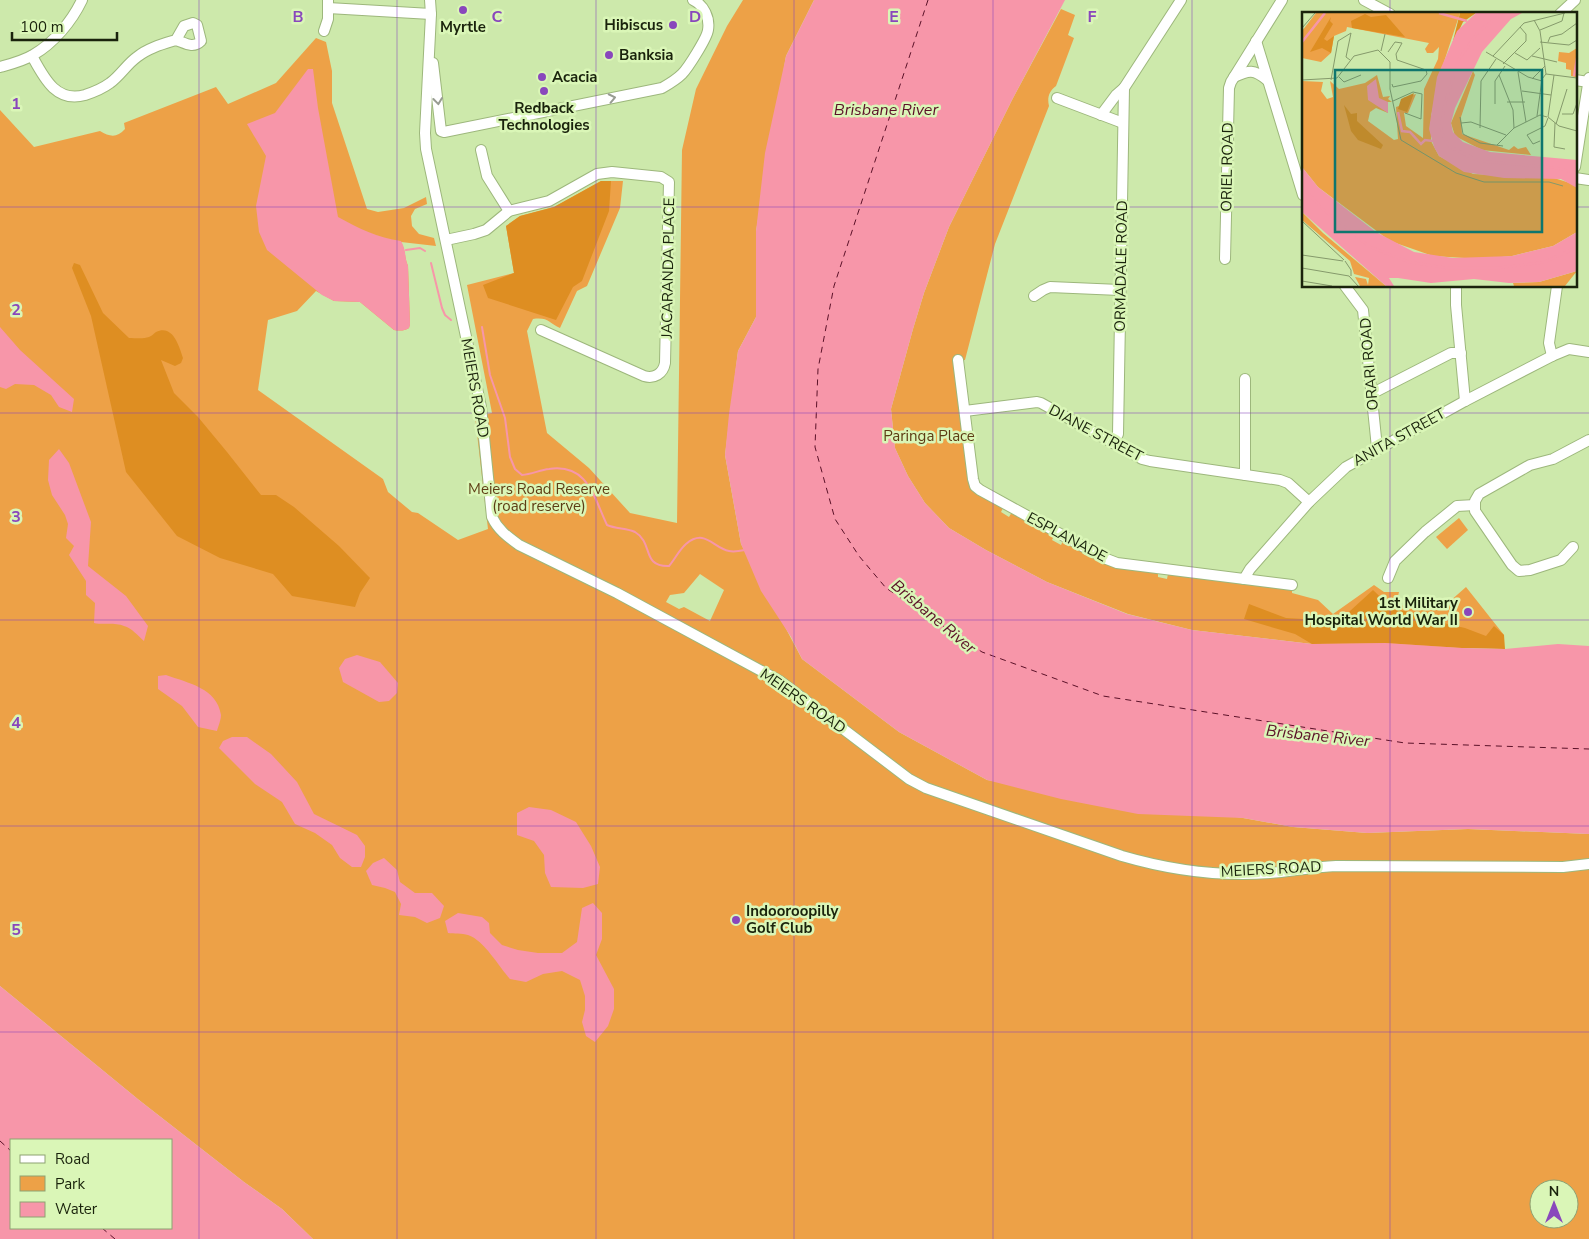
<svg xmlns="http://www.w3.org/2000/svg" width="1589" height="1239" viewBox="0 0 1589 1239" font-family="'Nunito Sans',sans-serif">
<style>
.green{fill:#eda147;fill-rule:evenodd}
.forest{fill:#de8e22}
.water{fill:#f796a9;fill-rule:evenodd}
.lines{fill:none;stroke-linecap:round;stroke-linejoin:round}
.stream{stroke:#f796a9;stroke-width:2}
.ferry{stroke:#5b1128;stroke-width:1;stroke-dasharray:6 5;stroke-linecap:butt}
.minor-casing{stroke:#9db77c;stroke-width:12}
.minor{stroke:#fff;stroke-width:10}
.oneway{stroke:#989c92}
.grid{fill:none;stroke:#8947bc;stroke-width:1;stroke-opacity:0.55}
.poi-dot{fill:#8947bc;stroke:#daf6b7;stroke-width:2}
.labels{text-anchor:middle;stroke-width:5;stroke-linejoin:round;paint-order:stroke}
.poi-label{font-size:15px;font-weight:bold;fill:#1a230c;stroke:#daf6b7;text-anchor:start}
.street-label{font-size:15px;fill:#1a230c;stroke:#daf6b7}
.park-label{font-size:15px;fill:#5d3c14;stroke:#daf6b7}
.water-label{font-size:16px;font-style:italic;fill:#5b1128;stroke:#daf6b7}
.inset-river{fill:none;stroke:#f796a9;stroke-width:2.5}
.inset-road{fill:none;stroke:#859a6b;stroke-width:1}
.view{fill:#0f766e;fill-opacity:0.15;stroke:#0f766e;stroke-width:2.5}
.inset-edge{fill:none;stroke:#1a230c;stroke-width:2.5}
.grid-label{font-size:16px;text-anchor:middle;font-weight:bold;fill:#8947bc;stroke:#daf6b7;stroke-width:5;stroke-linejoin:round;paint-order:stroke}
</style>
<rect width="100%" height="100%" fill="#cde9ab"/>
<g class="green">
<path d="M743,0H814L786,56L756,231V317L738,351L725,455L741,544L802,659L899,732L987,780L1243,818L1293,827L1367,833L1468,829L1589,834V1239H313L282,1209L244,1182L139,1100L0,986V110L34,147L100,131C110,137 117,138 125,129L124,123L216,87L228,104L276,83L316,38L326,42L332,71V103L367,209L378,212L404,208L426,197L427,204L415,209L411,216L412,226L419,234L434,238L436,246L401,242C406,251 404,257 408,266L410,324L409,328C404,331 400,331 394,330L360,302L334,301L316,291L297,311L268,320L258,390L383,479L388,492L412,512L418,513L458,540L488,529L475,416L492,413L467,285L514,273L506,226L520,216L554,207L601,181H623L620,208L587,286L577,291L560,328C548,323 549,317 533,319L527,331L547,433L589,468L630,513L677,523L682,150L696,89L727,26ZM700,574L724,590L710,621L684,607L679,609L666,602L670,595L684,593ZM1539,1189H1569V1219H1539Z"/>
<path d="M1061,9L1075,15L1068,35L1074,38L1056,86C1049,91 1047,98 1049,106L995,244L965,360L954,361L970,484L1003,508L1001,512L1009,517L1012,512L1054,536L1052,540L1061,545L1063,541L1158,573V577L1167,579L1168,574L1285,589L1292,590V593L1318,600L1333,614L1374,585L1384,592H1399L1396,604L1404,606L1449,602L1466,587L1504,635L1462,648L1312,644L1192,630L1128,614L1047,582L986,550L949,528L925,503L908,476L895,448L891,409L913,329L924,293L949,227L1012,100Z"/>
<path d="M1459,518L1468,530L1447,549L1436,537Z"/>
</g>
<g class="forest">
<path d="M601,181H611L609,211L582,281L573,287L556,320L488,298L483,285L514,273L506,226L520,216L554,207Z"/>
<path d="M74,263L80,265L103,313L129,338C135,338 144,339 149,337C152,336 153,334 156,332C173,324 179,346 183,358L181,363L175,366L161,360L174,393L198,417L227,452L261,495H276L294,507L339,546L370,578L360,593L355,607L292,596L273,574L220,558L177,536L126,472L91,316L72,268Z"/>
<path d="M1373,590L1393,609L1427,615L1447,624L1465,628L1486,636L1494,626L1504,635L1505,649L1462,648L1385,643L1312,644L1295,634L1244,619L1249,604L1286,618L1339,621Z"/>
</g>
<g class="water">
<path d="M814,0H1065L1012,100L949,227L924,293L913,329L891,409L895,448L908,476L925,503L949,528L986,550L1047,582L1127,614L1192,630L1312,644L1385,643L1462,648L1505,649L1558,644L1589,646V834L1468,829L1367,833L1293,827L1243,818L1138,814L1061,799L987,780L899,732L802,659L791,637L761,591L741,544L725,455L729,414L738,351L756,317V231L765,153L786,56Z"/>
<path d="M308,69H313L318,108L338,217C358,228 378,238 401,241C407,252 404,256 408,266L410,324L409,328C404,331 400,331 394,330L360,302L334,301L322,295L267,250L259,232L256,206L266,156L247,124L275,113Z"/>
<path d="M0,327L20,350L74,399L72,412L59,407L51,395L34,385L15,384L6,389L0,387Z"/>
<path d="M59,449L69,463L91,522L88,566L126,596L148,626L144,641C138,636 132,628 124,626C115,622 103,625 94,623L95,603L86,595V581L69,555L74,546L66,538L68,524L65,515L52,495L48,480L49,460Z"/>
<path d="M357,655L380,662L398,683L397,693L389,701L379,702L343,682L339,668L345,659Z"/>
<path d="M166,675C188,683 217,688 221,715C221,720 218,727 217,731L198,727L182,706L158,689V676Z"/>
<path d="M232,737H247L271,754L297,782L314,814L357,835L365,846V857L361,867H352L340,858L332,845L315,833L295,824L282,802L255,784L219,748L223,741Z"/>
<path d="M529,807L551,810L576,822L591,846L600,867L598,884L583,888L551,887L545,873L544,855L534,841L517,835V813Z"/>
<path d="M384,858L397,870L400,882L415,893H432L444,906L440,918L427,923L415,917L399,915L401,904L395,892L385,888L372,885L366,871L373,863Z"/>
<path d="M593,903L602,913V939L596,955L614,989V1009L608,1026L595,1042L586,1036L582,1022L585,1010V996L580,980L562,971L543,974L526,982L510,979C499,967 484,940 468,935C462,933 454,934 448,933L445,921L458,913L482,917L489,923L490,933L502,945L518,950L538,953H562L577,942L582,908Z"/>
<path d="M0,986L139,1100L244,1182L282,1209L313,1239H0ZM11,1140H171V1228H11Z"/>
</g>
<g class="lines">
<g class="stream">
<path d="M406,250L420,248L425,251"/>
<path d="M431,263L442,308L445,315L451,320"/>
<path d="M482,327L490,375L505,418L510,457L515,469L522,475C532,474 540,470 549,469C588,463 594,498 607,525C616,529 627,528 635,532C654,543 641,567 669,566C675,559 679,550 686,544C705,528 713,548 729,551C733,552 740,551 745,550"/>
</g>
<g class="ferry">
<path d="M928,0L834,286L818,369L815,447L835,519L859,556L886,588L982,652L1103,696L1405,743L1589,749"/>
<path d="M0,1141L11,1151"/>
<path d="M102,1228L115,1239"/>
</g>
<defs>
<g id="minor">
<path d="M430,0L431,14L425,133L426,149L481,407L492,517C498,530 508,537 519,545L617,593L780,681L909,779L926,788L1122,856C1170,870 1220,877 1270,873C1292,871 1314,867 1336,866L1563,867L1589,864"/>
<path d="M1364,0L1390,14"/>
<path d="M328,8L431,14"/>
<path d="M1560,14L1575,0"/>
<path d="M324,31L328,19V0"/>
<path d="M1256,41L1303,195"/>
<path d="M32,56C44,78 56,103 85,95C94,92 102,89 110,83C120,76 127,64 137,57C148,48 163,44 176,40C185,43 193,49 201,41L197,25L193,23L184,26L176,40"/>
<path d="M433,63L441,131L444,132L662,88C669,84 676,80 682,74C688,68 707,38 708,30C710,18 704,5 693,0"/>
<path d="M0,67C11,64 23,61 33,55C54,43 72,21 82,0"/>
<path d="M1234,77C1249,70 1254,69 1267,80"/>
<path d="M1575,80L1589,82"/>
<path d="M1057,98L1123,123"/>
<path d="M1101,115L1116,95L1124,88"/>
<path d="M481,150L487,176L509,211"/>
<path d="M1575,167L1589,78"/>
<path d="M1575,178L1589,180"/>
<path d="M446,240L474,234L486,230L509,211L549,201L597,174L612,172L661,177L669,182L665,363C663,374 654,379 644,376L541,330"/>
<path d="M1225,259L1229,88L1231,82L1282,0"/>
<path d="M1345,286L1363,310L1377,448"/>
<path d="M1456,286V305L1465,401"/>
<path d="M1034,296L1043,290L1050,287L1120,290"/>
<path d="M1552,356L1549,343L1557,286"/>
<path d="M958,360L973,479L975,486L980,490L1104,558L1117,563L1292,585"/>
<path d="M1371,394L1451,353H1461"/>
<path d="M965,411L1037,402L1041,403L1142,459L1150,461L1280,480L1288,483L1309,502"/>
<path d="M1113,443L1118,434L1124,88L1181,0"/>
<path d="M1245,475V379"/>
<path d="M1573,547L1561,560L1530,570L1519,571L1512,565L1475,511V501L1479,494L1530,465L1553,459L1589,440"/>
<path d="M1388,578L1395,561L1425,532L1457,506L1475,505"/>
<path d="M1244,579L1250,569L1309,502L1346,467L1465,401L1552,356L1569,349L1589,352"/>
</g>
</defs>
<use href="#minor" class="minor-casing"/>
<use href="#minor" class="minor"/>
</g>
<defs><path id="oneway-chevron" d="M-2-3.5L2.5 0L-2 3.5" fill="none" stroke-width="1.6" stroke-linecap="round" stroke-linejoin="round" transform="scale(1.25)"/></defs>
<g class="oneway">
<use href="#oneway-chevron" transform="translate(612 98) rotate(-12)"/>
<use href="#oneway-chevron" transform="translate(438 101) rotate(83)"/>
</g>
<path class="grid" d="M199,0V1239M397,0V1239M596,0V1239M794,0V1239M993,0V1239M1192,0V1239M1390,0V14M0,207H1303M1575,207H1589M1390,286V1239M0,413H1589M0,620H1589M0,826H1589M0,1032H1589"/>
<g class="poi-dot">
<circle cx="463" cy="10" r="5"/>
<circle cx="673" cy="25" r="5"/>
<circle cx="609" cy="55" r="5"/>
<circle cx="542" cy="77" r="5"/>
<circle cx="544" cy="91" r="5"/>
<circle cx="1468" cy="612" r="5"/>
<circle cx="736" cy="920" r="5"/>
</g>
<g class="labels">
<g class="poi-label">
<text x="663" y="30" text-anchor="end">Hibiscus</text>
<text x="463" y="32" text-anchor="middle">Myrtle</text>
<text x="619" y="60">Banksia</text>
<text x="552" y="82">Acacia</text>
<text x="544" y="113" text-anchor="middle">Redback<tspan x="544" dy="17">Technologies</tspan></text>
<text x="1458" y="608" text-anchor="end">1st Military<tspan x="1458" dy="17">Hospital World War II</tspan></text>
<text x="746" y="916">Indooroopilly<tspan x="746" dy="17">Golf Club</tspan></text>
</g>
<g class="street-label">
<text transform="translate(1227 167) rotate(-89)" y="5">ORIEL ROAD</text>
<text transform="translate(1121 266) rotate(-89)" y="5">ORMADALE ROAD</text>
<text transform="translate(668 268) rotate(-89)" y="5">JACARANDA PLACE</text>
<text transform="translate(1369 364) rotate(-95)" y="5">ORARI ROAD</text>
<text transform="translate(475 388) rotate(80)" y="5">MEIERS ROAD</text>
<text transform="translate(1096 433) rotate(28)" y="5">DIANE STREET</text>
<text transform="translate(1399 437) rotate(-29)" y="5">ANITA STREET</text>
<text transform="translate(1067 537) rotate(28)" y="5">ESPLANADE</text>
<text transform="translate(803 701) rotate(35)" y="5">MEIERS ROAD</text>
<text transform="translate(1271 869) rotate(-3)" y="5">MEIERS ROAD</text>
</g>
<g class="park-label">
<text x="929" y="441">Paringa Place</text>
<text x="539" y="494">Meiers Road Reserve<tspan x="539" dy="17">(road reserve)</tspan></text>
</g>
<g class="water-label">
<text x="886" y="115">Brisbane River</text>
<text transform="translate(934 616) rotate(40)" y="6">Brisbane River</text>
<text transform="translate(1318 735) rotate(6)" y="6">Brisbane River</text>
</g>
</g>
<g transform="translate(1302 12)">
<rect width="275" height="275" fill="#cde9ab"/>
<path d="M14,1H158L141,53L129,104V129L137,144L171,162L252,166L271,172L275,176V220L251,234L210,244L179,247L131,244L88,229L16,175L0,155V69L21,70L19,79L25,87L31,85L28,69L37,77L63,71L75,63L81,85L88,84L86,87L90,90H85L86,101L74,96L68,100L66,109L92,128L96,127L94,95L100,93L101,86L114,82L106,101H102L104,114L121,126L122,77L136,47L137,35L131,41H125L123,37L127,31L45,15L44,19L32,24L29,41L19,50L0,46V19ZM275,36V57L274,65L269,64V58L264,57V51L256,49L257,40L267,41ZM171,59L173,63L159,105L160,122L207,138L212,134L216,137L224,135L229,143L180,138L153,124L149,111ZM0,200L21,221L84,274H58L53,265L64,267L66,273L67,266L52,262L48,249L0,208ZM275,259L263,274H212L211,271L237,270Z" fill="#eda147"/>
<path d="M158,1H174L161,10L150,33ZM63,2L69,5L84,3L103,25L50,16L49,9ZM29,5L28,9L31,12L22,27L25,29L32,24L29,41L20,36L8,40ZM112,81L105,100L96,97L99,87ZM42,93L49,102L55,101V109L81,133L79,137L56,128L49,119Z" fill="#de8e22"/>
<path d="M174,1H220L209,7L180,40L153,96L149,111L151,120L161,130L188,140L275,148V176L259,167L202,166L162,160L137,144L132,135L127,117L135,65L155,19ZM74,67L77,86L86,90V101L66,88L65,74ZM0,155L16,175L74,220L112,240L151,246L210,244L251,234L275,220V259L237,270L207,271L172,267L129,271L96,266H87L92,274H84L0,200Z" fill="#f796a9"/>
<path class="inset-river" d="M137,1L165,9M201,1L176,20L157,47L142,95L139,116L142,126L148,135L177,149L255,156L275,161M0,30L23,1M272,64L275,46M96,100L100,119L108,120L119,132L123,128L131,129M0,175L23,199L68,235L107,250L145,256H196L243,250L275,235"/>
<path class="inset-road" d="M232,8L238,19L244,62M0,16L13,1M238,18L260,9L262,1M238,30L267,33L275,28M246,30L248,25L260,22L275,11M79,39L83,22M86,40L93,30L100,31L94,42M184,40L226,65L240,69M213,41L225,48L238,36M191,44L222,11L263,1M230,44L255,50M201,52L224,29V22L218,15M216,60L224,110M244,62L275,66M197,63L211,98L212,116M252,63L246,105L257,114L275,119M37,65L42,70L59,63M230,67L243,54M0,68L35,66L52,44L76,38L88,50V77L99,128L154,161L182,170H247L261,174M29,68L36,29L49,21L44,45L48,48M90,72L91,75L119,69L125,62L124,58L95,48L94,42M220,79L249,83M91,89L111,80L120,82L119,107L103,101M205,90H223M193,92V69L203,54M260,102H271L275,91M235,104L240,67L244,62M158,105L161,122L178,131L201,134M159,111L169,110L204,123M253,111L252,135L263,137M254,112L265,77M178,116L179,69L194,47M238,129L231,132L225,123L243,114L246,106M195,133L212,116L238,103L245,105M0,209L42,248M0,243L41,249M43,249L49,258V264M0,256L47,264L56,274M0,269L30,274"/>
<path class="view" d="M33,58H240V220H33Z"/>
<rect width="275" height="275" class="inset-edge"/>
</g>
<g class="grid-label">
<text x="298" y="22">B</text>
<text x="497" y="22">C</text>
<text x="695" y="22">D</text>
<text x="894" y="22">E</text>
<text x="1092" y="22">F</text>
<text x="16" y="109">1</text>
<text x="16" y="315">2</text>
<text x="16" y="522">3</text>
<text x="16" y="728">4</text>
<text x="16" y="935">5</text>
</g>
<rect x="10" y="1139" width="162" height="90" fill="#daf6b7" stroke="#8da273"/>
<rect x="20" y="1155" width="25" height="8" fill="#ffffff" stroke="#8da273"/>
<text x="55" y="1164" font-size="15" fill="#1a230c">Road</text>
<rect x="20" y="1176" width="25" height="15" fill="#eda147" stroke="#8da273"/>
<text x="55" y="1189" font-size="15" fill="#1a230c">Park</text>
<rect x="20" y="1202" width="25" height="15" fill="#f796a9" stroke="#8da273"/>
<text x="55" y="1214" font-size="15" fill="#1a230c">Water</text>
<g transform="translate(1554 1204)"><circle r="24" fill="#daf6b7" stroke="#8da273"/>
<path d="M0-4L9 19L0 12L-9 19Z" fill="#8947bc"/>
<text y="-8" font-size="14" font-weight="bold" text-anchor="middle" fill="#1a230c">N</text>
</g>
<path d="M12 32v8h105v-8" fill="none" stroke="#1a230c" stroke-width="2.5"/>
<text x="20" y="32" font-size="15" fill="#1a230c" stroke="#daf6b7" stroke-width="4" paint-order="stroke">100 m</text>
</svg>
